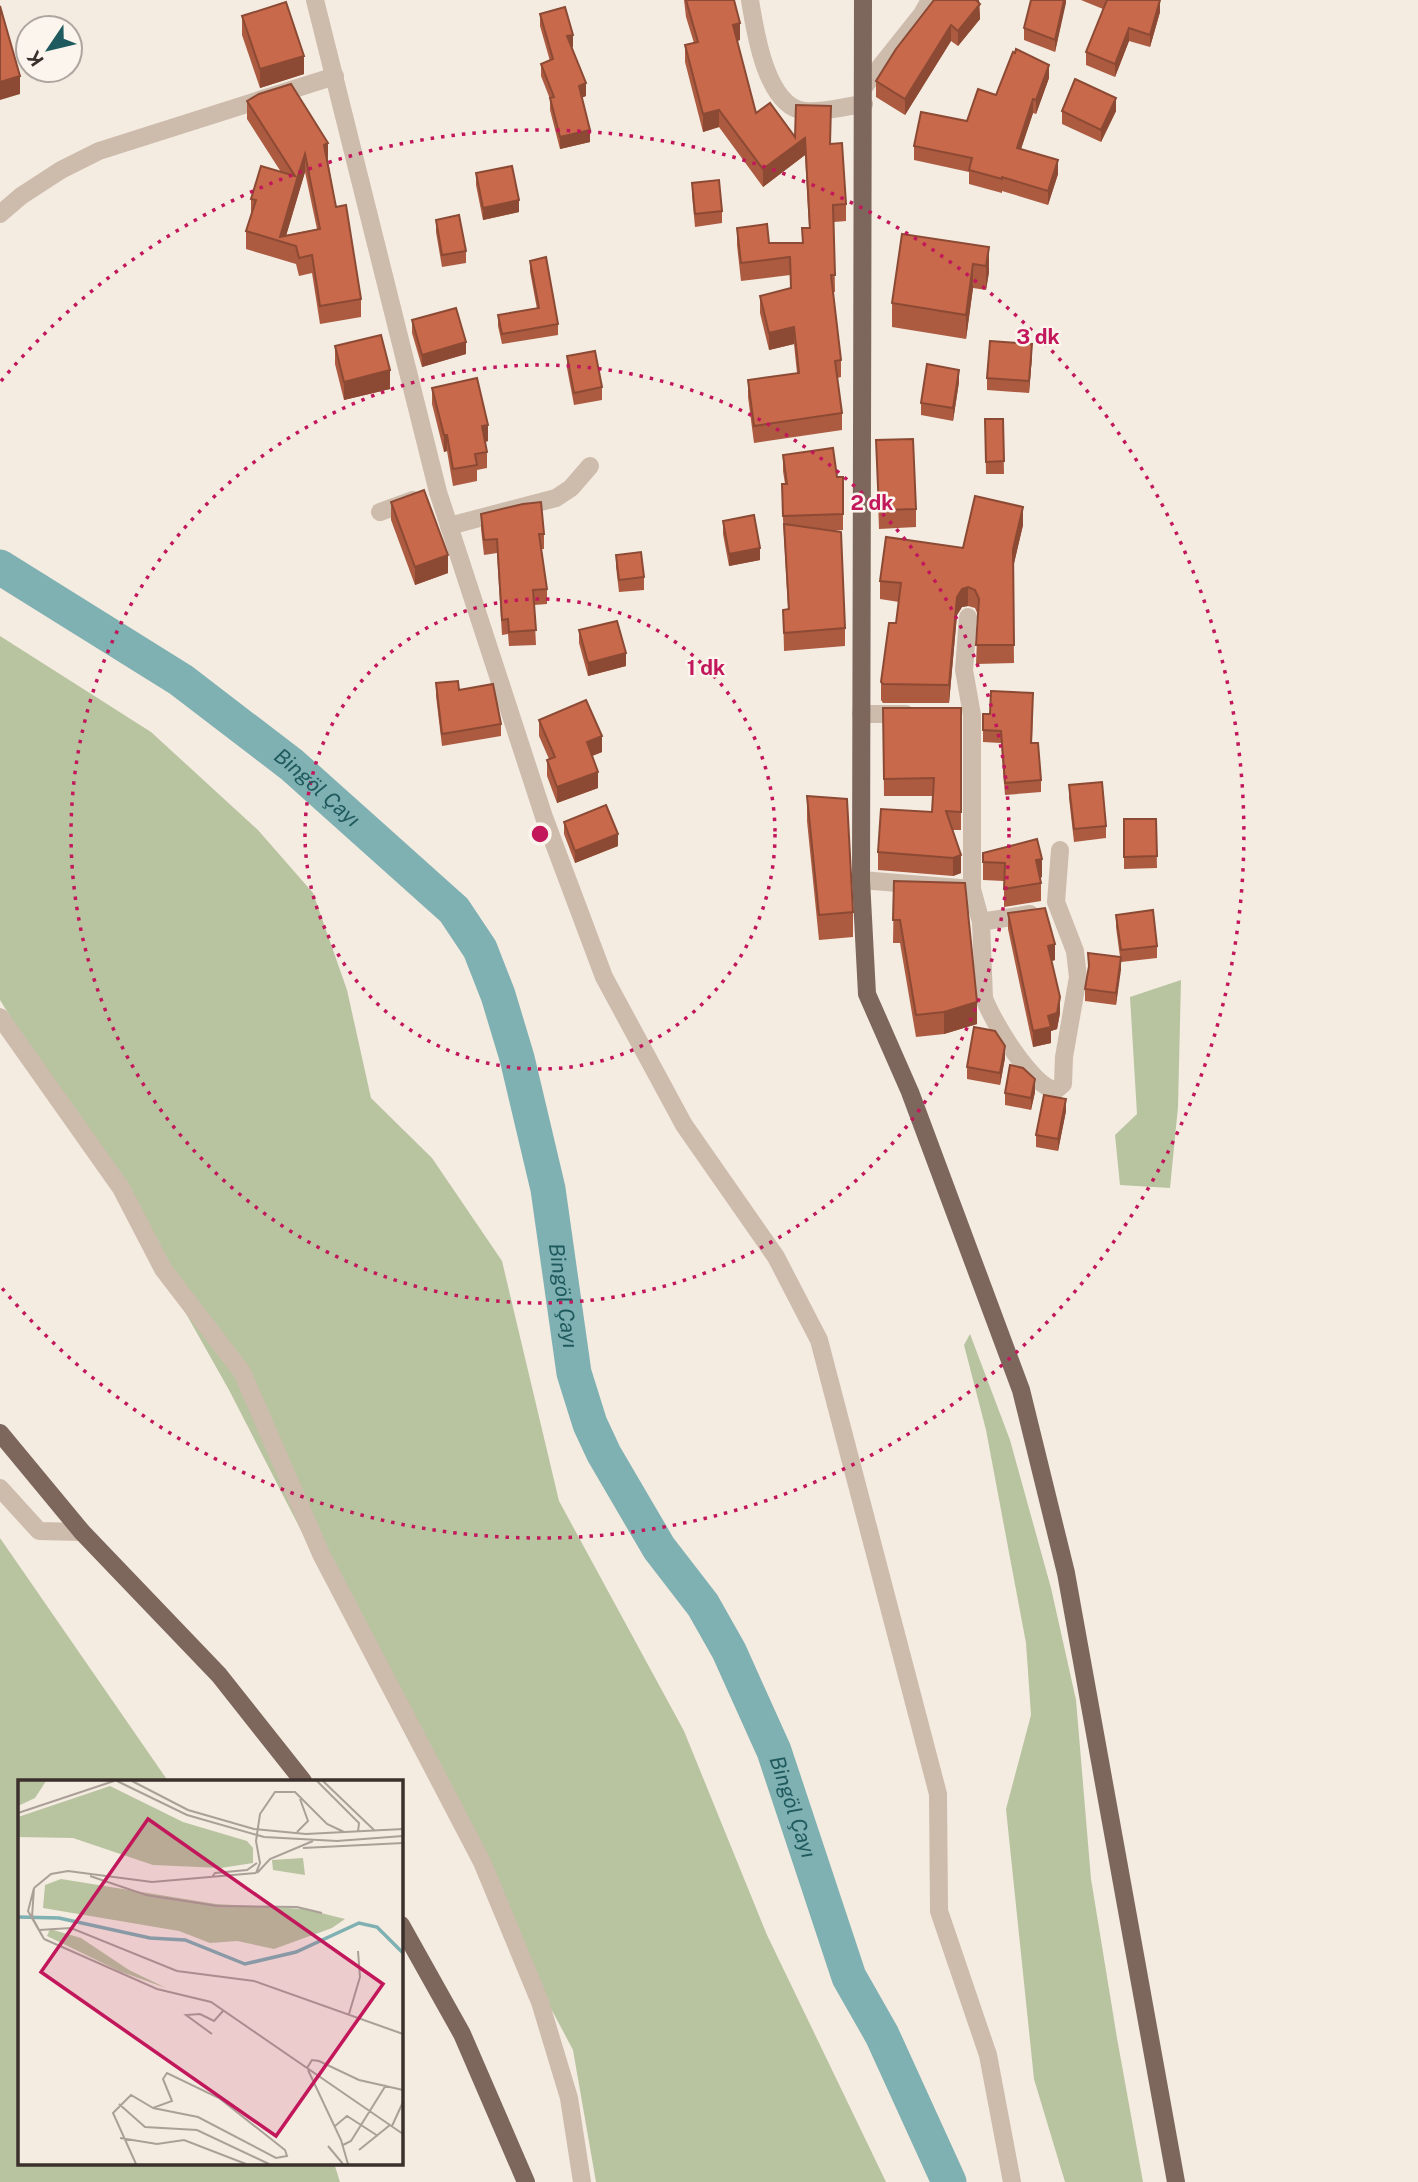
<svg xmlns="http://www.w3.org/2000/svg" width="1418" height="2182" viewBox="0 0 1418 2182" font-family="'Public Sans',sans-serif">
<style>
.green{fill:#b8c4a0}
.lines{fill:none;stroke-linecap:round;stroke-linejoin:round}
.river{stroke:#7fb0b2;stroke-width:35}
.minor{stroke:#cdbbac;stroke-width:18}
.major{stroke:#7d675c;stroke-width:18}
.wall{fill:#ac5a40;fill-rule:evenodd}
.shaded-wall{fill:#8c4a34}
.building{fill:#c8694b;stroke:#8c4a34;stroke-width:2;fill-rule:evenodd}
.ring{fill:none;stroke:#c2185b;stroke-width:3.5;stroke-dasharray:3.5 7}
.labels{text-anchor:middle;stroke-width:5;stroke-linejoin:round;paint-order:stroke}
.water-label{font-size:21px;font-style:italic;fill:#1f5a5e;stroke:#fbf5ee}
.inset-river{fill:none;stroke:#7fb0b2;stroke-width:3.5}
.inset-road{fill:none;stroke:#aaa098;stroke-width:2}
.view{fill:#c2185b;fill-opacity:0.15;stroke:#c2185b;stroke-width:3.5}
.inset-edge{fill:none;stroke:#3b302b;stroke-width:3.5}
.centre{fill:#c2185b;stroke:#fbf5ee;stroke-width:3.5}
.ring-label{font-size:21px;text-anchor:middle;font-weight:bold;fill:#c2185b;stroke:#fbf5ee;stroke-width:5;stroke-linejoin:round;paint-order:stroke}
</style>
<rect width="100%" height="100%" fill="#f4ebe1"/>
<g class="green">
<path d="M0,636L151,732L258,830L313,893L347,990L371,1098L432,1158L502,1261L559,1501L684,1731L767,1935L886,2182H596L573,2050L403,1729L229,1390L104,1168L0,1000Z"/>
<path d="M1181,980L1178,1107L1170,1188L1120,1185L1115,1135L1137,1114L1130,997Z"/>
<path d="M970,1334L1010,1440L1051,1588L1076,1700L1091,1879L1117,2038L1143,2182H1065L1034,2079L1006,1809L1031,1715L1026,1643L986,1430L964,1345Z"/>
<path d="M0,1538L168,1781H19V2163H334L340,2182H0Z"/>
</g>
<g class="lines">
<path class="river" id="s1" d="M0,567L181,680L292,765L454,910L480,949L498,995L517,1058L548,1189L574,1373L590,1424L604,1454L659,1548L703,1605L729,1651L774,1751L849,1977L882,2035L949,2182"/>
<g class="minor">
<path d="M315,0L438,492L544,817L604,977L684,1125L776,1257L819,1340L938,1794L939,1911L988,2055L1012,2182"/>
<path d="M750,0C755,31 766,106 804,111C822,113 845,106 864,104"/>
<path d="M864,87L922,14L930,0"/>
<path d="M0,214L21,196L61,170L99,151L335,76"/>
<path d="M380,512L413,500"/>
<path d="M449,526L556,498L571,488L590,466"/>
<path d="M968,617L964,670L972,715V889"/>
<path d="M861,714H906"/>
<path d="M861,880L972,889L981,922L984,998C992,1020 1032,1088 1056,1090L1063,1084L1064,1057L1078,977L1075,951L1056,902L1060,850"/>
<path d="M981,922L1030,914"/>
<path d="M0,1017L121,1188L163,1269L242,1372L321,1554L482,1862L540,2002L569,2098L582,2182"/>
<path d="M0,1488L39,1531L82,1532"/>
</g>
<g class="major">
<path d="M863,0L861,880L867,994L910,1092L1021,1390L1066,1573L1176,2182"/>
<path d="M0,1433L82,1532L219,1675L303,1781"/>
<path d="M401,1925L462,2034L526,2182"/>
</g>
</g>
<g class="wall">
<path d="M684,0H734L740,40L737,41L756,113L795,137L831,144L846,204V221L834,222L835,292H833L841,360V377L837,378L842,413V430L754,443L748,397V380L797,373L794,344L769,350L760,313V296L791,288L790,275L741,281L737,245V228L769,243H802L809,228L805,155L763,187L719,127L703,132L685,62V45L694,43L686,17Z"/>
<path d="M979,0L980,19L958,46L951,41L905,115L876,97V81Z"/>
<path d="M1066,0L1055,52L1024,40V28Z"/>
<path d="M1081,0H1160V12L1150,47L1129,41L1115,77L1086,65V52L1103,9Z"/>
<path d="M540,14L573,47H572L586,96L582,97L590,142L560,149L550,110V99L541,76V64L550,61L540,26Z"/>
<path d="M242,16L304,74L260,88L242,35Z"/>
<path d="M1049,78L1036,114L1033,113L1021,149L1058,174L1048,205L1002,191V193L969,184V172L914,160V146L967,121L996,95Z"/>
<path d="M247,101L328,161L336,207L361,299V317L320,324L312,273L299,276L296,264L246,249V231L251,215V199L281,172L247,119ZM305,172L317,229L286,235Z"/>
<path d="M1062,111H1116L1101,142L1062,124Z"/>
<path d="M476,173L519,212L483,220L476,185Z"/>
<path d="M692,183L722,211V223L695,227L692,195Z"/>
<path d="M436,220L466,251V263L442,267L436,232Z"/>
<path d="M989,247V272L986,290L973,288L966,339L892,327V303Z"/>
<path d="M530,261L558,324V335L502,344L498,326V315L537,309L530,271Z"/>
<path d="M412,320L466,354L422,367L412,333Z"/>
<path d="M335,346L390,389L344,400L335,364Z"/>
<path d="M567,356L602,387V400L574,405L567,368Z"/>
<path d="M1032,356L1029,393L987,390V378Z"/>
<path d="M959,382L953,421L921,415V403Z"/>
<path d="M432,388L488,441L485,442L487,452V468L477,470V481L453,486L447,451L444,452L432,404Z"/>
<path d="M985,419H1003L1004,474H986Z"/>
<path d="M876,440L916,509V527L879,529Z"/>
<path d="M783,455L837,477H843V530L834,531L845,628V646L784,651L783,610L788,609L782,501V484H785L783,471Z"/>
<path d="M391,502L448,573L415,585L391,520Z"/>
<path d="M481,514L544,534V549H541L547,589V604L534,605L536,645L509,646L508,634L502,635L497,553L484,555L481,529Z"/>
<path d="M723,521L760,560L729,566L723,534Z"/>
<path d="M1023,525L1013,567L1014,663L976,664L978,615L975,608L968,606L962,607L957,615L949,703H883L881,700V682L896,623L899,602L880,599V581Z"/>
<path d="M616,555L644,577V590L619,592L616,567Z"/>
<path d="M579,630L626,666L588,676L579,643Z"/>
<path d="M436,683L459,690L501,724V736L442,746L436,696Z"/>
<path d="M1033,705L1032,743L1041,780V792L1005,795L1001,743L983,742V714H990Z"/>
<path d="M883,708H961V830H952L961,873L953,876L878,870V852L932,812L933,796H884Z"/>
<path d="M539,720L602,752L592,756L598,788L557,803L547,776V760L549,759L539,736Z"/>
<path d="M1069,785L1106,826V838L1074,842L1069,798Z"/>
<path d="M807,796L853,912V937L819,940L807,821Z"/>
<path d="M1124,819H1156L1157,868L1124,869Z"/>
<path d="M564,822L618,846L575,863L564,834Z"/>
<path d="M983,853L1042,877L1040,878L1041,883V901L1004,907V881L983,880Z"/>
<path d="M894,881L977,1024L944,1034L916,1037L900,943H893Z"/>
<path d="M1008,913L1055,960L1051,961L1060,1013L1057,1029L1051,1031V1043L1033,1047L1008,929Z"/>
<path d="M1116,915L1157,946V958L1121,962L1116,1005L1085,1001V989L1089,970L1088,953L1120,957L1116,927Z"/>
<path d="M1005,1058L1000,1085L967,1079V1067Z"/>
<path d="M1035,1092L1031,1110L1005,1105V1093Z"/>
<path d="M1066,1111L1058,1151L1036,1147V1135Z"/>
</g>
<g class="shaded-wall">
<path d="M974,0H979L980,19L958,46V31Z"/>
<path d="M1064,0H1066V3L1055,52V40Z"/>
<path d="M1160,0V12L1150,47V35Z"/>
<path d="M740,23V40L733,42V25Z"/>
<path d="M951,25V41L905,115V99Z"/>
<path d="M1129,28V41L1115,77V64Z"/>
<path d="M573,35V47L567,49V36Z"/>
<path d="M304,56V74L260,88V69Z"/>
<path d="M1049,65V78L1036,114V100Z"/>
<path d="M20,76V94L0,100V82Z"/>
<path d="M586,83V96L579,99V86Z"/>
<path d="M1116,98V111L1101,142V130Z"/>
<path d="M1033,99V113L1017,161V148Z"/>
<path d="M719,110V127L703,132V114Z"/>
<path d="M590,130V142L560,149V137Z"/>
<path d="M805,138V155L763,187V169Z"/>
<path d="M328,143V161L324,163V145Z"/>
<path d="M305,154V172L284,243L280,237Z"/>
<path d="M1058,160V174L1048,205V191Z"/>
<path d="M519,200V212L483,220V208Z"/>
<path d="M989,247V272L986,290V266Z"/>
<path d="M973,264V288L966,339V315Z"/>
<path d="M794,327V344L769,350V333Z"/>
<path d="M466,342V354L422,367V355Z"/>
<path d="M1032,344V356L1029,393V381Z"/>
<path d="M390,370V389L344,400V382Z"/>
<path d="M959,370V382L953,421V408Z"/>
<path d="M488,425V441L482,443V426Z"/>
<path d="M444,435H447V451L444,452Z"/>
<path d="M1023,507V525L1013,568V549Z"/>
<path d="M760,548V560L729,566V554Z"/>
<path d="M448,555V573L415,585V567Z"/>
<path d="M968,587V606L962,607L957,615L949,703V685L957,597L962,589Z"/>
<path d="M626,653V666L588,676V663Z"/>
<path d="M602,736V752L587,758V742Z"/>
<path d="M598,772V788L557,803V787Z"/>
<path d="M618,834V846L575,863V851Z"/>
<path d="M961,855V873L953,876V858Z"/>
<path d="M1042,859V877L1036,879V860Z"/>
<path d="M1055,944V960L1048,962V946Z"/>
<path d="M1121,957V970L1116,1005V993Z"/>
<path d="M1060,997V1013L1057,1029L1051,1031V1043L1033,1047V1031Z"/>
<path d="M977,1002V1024L944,1034V1012Z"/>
<path d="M1005,1046V1058L1000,1085V1073Z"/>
<path d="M1035,1079V1092L1031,1110V1098Z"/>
<path d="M1066,1099V1111L1058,1151V1139Z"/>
</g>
<g class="building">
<path d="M686,0H734L740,23L733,25L756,113L770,103L795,137L796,105L831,106L830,144L842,143L846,204L833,205L835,275H831L841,360L835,361L842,413L754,426L748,380L799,373L794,327L769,333L760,296L791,288L790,257L741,263L737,228L767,224L769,243H803L802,228H810L805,138L763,169L719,110L703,114L685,45L698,42Z"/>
<path d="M934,0H976L980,4L958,31L951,25L905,99L876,81L896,49Z"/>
<path d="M1031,0H1064L1055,40L1024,28Z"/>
<path d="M1107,0H1160L1150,35L1129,28L1115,64L1086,52Z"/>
<path d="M286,2L304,56L260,69L242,16Z"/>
<path d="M0,6L20,76L0,82Z"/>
<path d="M565,7L573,35L567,36L586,83L579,86L590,130L560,137L550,98L554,97L541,64L553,59L540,14Z"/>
<path d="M1016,49L1049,65L1036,100L1033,99L1017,148L1058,160L1048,191L1002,177V179L969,170L972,158L914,146L921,112L967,121L978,89L996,95L1013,52L1015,53Z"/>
<path d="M1075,79L1116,98L1101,130L1062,111Z"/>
<path d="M291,84L328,143L324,145L336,207L346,205L361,299L320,306L312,255L299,258L296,246L246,231L256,200L251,199L261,166L295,176L247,101L259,94ZM305,154L320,229L280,237L297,179Z"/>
<path d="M512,166L519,200L483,208L476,173Z"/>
<path d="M719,180L722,211L695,214L692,183Z"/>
<path d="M459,215L466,251L442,255L436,220Z"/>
<path d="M902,234L989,247L986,266L973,264L966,315L892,303Z"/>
<path d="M546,257L558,324L502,334L498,315L539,308L530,261Z"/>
<path d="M456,308L466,342L422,355L412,320Z"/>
<path d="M381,335L390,370L344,382L335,346Z"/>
<path d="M990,341L1032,344L1029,381L987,378Z"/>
<path d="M595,351L602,387L574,393L567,356Z"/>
<path d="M927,364L959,370L953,408L921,403Z"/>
<path d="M477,378L488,425L482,426L487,452L475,454L477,465L453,469L447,435H444L432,388Z"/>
<path d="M985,419H1003L1004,461L986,462Z"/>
<path d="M913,439L916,509L879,510L876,440Z"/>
<path d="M833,448L837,477H843V514L783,516L782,484H787L783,455Z"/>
<path d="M424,490L448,555L415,567L391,502Z"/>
<path d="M975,496L1023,507L1013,549L1014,645H976L979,599L975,590L968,587L962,589L957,597L949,685L883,684L881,682L889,623H896L901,583L880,581L886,537L963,548Z"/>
<path d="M541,502L544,534H539L547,589L533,590L536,630L509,632L508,619L502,620L497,539L484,540L481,514L523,504Z"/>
<path d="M754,515L760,548L729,554L723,521Z"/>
<path d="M784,524L841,532L845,628L784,633L783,610L789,609Z"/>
<path d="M641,552L644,577L619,580L616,555Z"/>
<path d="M617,621L626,653L588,663L579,630Z"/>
<path d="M458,681L459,690L493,684L501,724L442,734L436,683Z"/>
<path d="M991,691L1033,693L1031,743H1038L1041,780L1005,783L1001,731L983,730V714H990Z"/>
<path d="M586,700L602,736L587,742L598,772L557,787L547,760L555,757L539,720Z"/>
<path d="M883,708H961V812L946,811L961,855L953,858L878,852L881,809L932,812L934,778L884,779Z"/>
<path d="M1102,782L1106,826L1074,829L1069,785Z"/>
<path d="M807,796L847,799L853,912L819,915Z"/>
<path d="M606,805L618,834L575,851L564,822Z"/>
<path d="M1124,819H1156L1157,856L1124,857Z"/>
<path d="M1037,839L1042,859L1036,860L1041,883L1004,889L1005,863L983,862V853Z"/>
<path d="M894,881L965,883L977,1002L944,1012L916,1015L900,920H893Z"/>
<path d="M1045,908L1055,944L1048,946L1060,997L1057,1013L1048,1016L1051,1027L1033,1031L1008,913Z"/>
<path d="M1153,910L1157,946L1121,950L1116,915Z"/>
<path d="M1088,953L1121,957L1116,993L1085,989L1089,966Z"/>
<path d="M974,1027L995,1031L1005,1046L1000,1073L967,1067Z"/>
<path d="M1010,1065L1023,1068L1035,1079L1031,1098L1005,1093Z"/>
<path d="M1044,1095L1066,1099L1058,1139L1036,1135Z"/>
</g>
<g class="ring">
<circle cx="540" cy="834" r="235"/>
<circle cx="540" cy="834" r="469"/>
<path d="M1 381A704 704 0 1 1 1 1287"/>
</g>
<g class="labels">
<g class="water-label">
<text dy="7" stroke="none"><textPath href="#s1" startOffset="387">Bingöl Çayı</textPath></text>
<text dy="7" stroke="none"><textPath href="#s1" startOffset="975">Bingöl Çayı</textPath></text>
<text dy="7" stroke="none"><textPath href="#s1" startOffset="1542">Bingöl Çayı</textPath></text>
</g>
</g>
<g transform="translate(18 1780)">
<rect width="385" height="385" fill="#f4ebe1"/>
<path d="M0,1H28L17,18L0,26ZM92,6L165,42L229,61L235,68V83L203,88L135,85L55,58L0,57V37ZM285,78L287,95L255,90L254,80ZM43,99L198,124L287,129L327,139L314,148L256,169L219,161L192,163L161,151L25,128L27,105ZM32,149L63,158L111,190L148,208L101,191L29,156Z" fill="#b8c4a0"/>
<path class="inset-river" d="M0,137L41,138L132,158L167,160L227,184L278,172L341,143L359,147L385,173"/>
<path class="inset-road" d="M99,1L169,35L246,57L319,61L385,56M114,1L170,30L236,49L288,54L385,49M299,1L341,43L340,52M305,1L357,51M0,33L96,1M279,52L290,41L282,19M285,68L385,63M238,93L242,83L238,61L242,34L257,12H277L309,44L326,52M239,93L252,79L295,61M72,96L128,115L199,126L279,127L304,133M194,97L197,93L229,90L239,83M16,108L33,94L50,91L134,102L238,93M16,108L14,137L26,159L10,131ZM21,150L53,148L159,191L236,201L385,254M26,159L139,209L193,222L385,354M331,234L342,197L340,171M194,254L168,235L182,234L196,241L205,231M289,288L294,280L301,281L341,300L385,310M290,290L323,360L330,384M101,324L127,347L179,350L251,384M317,346L329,336L360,356M374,346L385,322M102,358L139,364L166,360L228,384M325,365L333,361L368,305M310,366L325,384M341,370L372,345M118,384L95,333L113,315L135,328L154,321L145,299L149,293L201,318L267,370L269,376L258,378L180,337L135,328"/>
<path class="view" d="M130,39L365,204L258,356L23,192Z"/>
<rect width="385" height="385" class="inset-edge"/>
</g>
<circle cx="540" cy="834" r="10" class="centre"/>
<g class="ring-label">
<text x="1038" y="344">3 dk</text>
<text x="872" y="510">2 dk</text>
<text x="706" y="675">1 dk</text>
</g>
<g transform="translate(49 49) rotate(235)"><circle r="33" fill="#fbf5ee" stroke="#aea6a0" stroke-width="2"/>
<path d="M0-5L12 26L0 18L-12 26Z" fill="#1f5a5e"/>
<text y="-10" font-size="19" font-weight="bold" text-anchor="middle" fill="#3b302b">K</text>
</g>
</svg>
